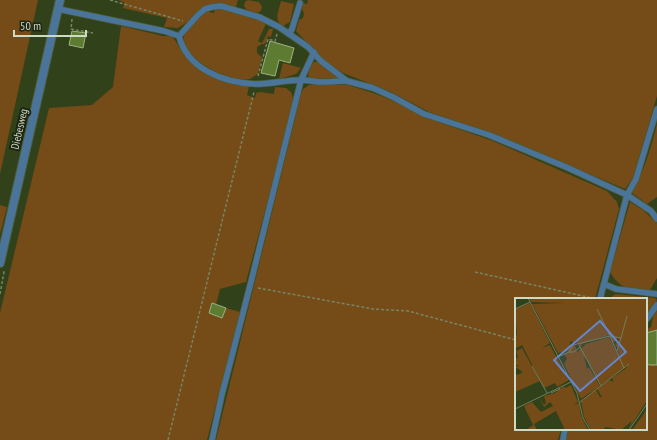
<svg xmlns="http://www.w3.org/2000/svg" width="657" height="440" viewBox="0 0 657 440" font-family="'PT Sans Narrow',sans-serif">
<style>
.green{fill:#754b17}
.building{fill:#5e7c31;stroke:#9cb185}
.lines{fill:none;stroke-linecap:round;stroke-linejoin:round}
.service-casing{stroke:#4d5d38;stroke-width:7}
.minor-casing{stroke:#4d5d38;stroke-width:10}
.path{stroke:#778565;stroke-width:1.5;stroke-dasharray:3 2;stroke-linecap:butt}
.service{stroke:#4b749b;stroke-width:5.5}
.minor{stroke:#4b749b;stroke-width:8}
.labels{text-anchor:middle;stroke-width:4;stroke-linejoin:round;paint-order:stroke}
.street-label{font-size:11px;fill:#cfdac4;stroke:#1d2513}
.inset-road{fill:none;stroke:#707e5d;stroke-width:1}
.view{fill:#6486d0;fill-opacity:0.15;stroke:#6486d0;stroke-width:2}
.inset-edge{fill:none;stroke:#cfdac4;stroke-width:2}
</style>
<rect width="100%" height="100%" fill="#314119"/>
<g class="green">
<path d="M0,0H38L0,174Z"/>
<path d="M118,0H238L236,7L220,3L213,4L204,7L189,21L178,28L164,27L167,18L123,8L124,2Z"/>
<path d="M248,0L259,2L262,7L261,11L257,13L247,10L244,6L245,2Z"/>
<path d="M308,0H657V96L633,178L625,189L492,133L429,112L391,92L343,73L322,59L296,31L299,20L303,18L304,13L302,9L303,3L307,4Z"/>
<path d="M281,1L294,4L290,22L283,26C273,21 279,10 281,1Z"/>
<path d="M215,9C233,9 249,15 265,23V26L258,41L262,43L269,29H273L271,37L268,36L266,43L260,45L257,47V53L262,57L258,74C255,76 252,78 250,79C233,84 187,61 184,42C181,29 199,16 209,10V12L214,13Z"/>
<path d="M121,26L163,36H171C177,41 179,48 184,54C202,76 222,80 249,86L247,95L255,98L256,93L260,92L274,94L275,87L286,88L291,92L293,98L287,128L246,282L220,289L216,305L212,303L209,313L221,318L226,308L240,312L207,440H0V313L49,108L92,105L113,87Z"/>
<path d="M314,62H319L338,78L314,79L309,77L308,75L310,66Z"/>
<path d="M283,63L301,68L296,74L279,79Z"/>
<path d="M309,85H348L373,93L389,99L427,118L493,141L607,191L617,202L619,209L595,299H516V429H561L558,440H216L301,94L303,89Z"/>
<path d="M657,124V197L647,204L632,193C644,171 651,148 657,124Z"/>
<path d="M630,202L643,210L657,223V278L650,290C630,288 621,291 610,272Z"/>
<path d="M0,205L7,207L0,234Z"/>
<path d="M616,294L655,298L657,300L646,316V299H612V296Z"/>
<path d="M657,311V440H566L569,429H646V330L651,327L653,316Z"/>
</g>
<g class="building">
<path d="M72,31L86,33L83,48L69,45Z"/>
<path d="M270,41L294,48L290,63L279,60L275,76L261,73Z"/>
<path d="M212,303L226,308L222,318L209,313Z"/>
<path d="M657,330V365H650L646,364V333Z"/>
</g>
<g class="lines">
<defs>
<g id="service">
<path d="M58,9L164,31L179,36L198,15L205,9L212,7L221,6L259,17L279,27L308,47L321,61L347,81L373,88L393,97L424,114L489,135L566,167L627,195L600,299"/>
<path d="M289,34L292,29L300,3"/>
<path d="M179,36C187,69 224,83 256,84C271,84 286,80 301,80C308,80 315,82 322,82C330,82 339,81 347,81"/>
<path d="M657,109L636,179L627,195L651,211L657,219"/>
<path d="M604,284L616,289L657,294"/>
<path d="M646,320L657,305"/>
<path d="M212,440L222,394L250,286L301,80L314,52"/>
<path d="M563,440L565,429"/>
</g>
<path id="minor" d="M0,263L60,0"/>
</defs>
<use href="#service" class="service-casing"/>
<use href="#minor" class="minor-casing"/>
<g class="path">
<path d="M110,0L183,21"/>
<path d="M72,19L71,29L93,33"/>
<path d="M258,76L268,39L275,41L277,34"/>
<path d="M475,272L592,298"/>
<path d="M258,288L373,309L408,311L516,340"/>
<path d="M0,294L4,272H2"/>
<path d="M168,440L254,92"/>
</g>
<use href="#service" class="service"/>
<use href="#minor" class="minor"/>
</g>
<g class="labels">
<g class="street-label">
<text transform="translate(19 129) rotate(-77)" y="4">Diebesweg</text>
</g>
</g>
<g transform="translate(515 298)">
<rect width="132" height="132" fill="#314119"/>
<path d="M15,0H132V103L113,132L117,123L106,132L91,129L87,132H76L69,119L66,103L81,92L85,99H87L82,91L94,82L99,84L97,80L110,71L114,66L86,87L69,57L72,71L74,69L85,88L66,101L49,66L52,61L49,56L54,53L43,55L17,6L49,5L16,4ZM97,35L98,38L95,39L98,45L103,40L104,44L100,46L103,51L104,46L103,54L106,63L94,39L71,46L62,54L60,47L56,48L55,46L56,43L60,47V43L66,49L67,46L94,37L97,38ZM15,5L35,45L27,50L35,47L54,82L42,89L40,85L29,90L7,47L2,50L0,48V35L2,38L0,11ZM7,50L25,83L0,94V75L2,77L8,74L0,69L4,67H0V61L3,59L1,53ZM56,87L63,104L59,107L64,105L66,118L73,132H50L41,113L19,126L22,132H11L18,127L9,108L17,104L26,114L38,108L35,104L29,109L24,100L29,107L31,105L29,98L40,95L49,88L50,90ZM132,110V132H117L128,117Z" fill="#754b17" fill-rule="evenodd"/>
<path class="inset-road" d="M13,0L62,95L68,120L75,132M0,11L15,4M82,11L95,38L106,40L102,53M106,40L112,18M64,47L86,88M54,54H59L65,49M43,59L54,54L58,47L95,38L109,70M17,68L32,95M36,95L45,91L44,89M65,104L114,66M0,111L56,84M114,132L132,106"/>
<path class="view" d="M85,23L111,54L65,93L39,62Z"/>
<rect width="132" height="132" class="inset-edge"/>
</g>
<path d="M14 30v6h72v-6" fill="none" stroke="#cfdac4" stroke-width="2"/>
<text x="20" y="30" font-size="12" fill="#cfdac4" stroke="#1d2513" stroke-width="3" paint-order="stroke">50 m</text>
</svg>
